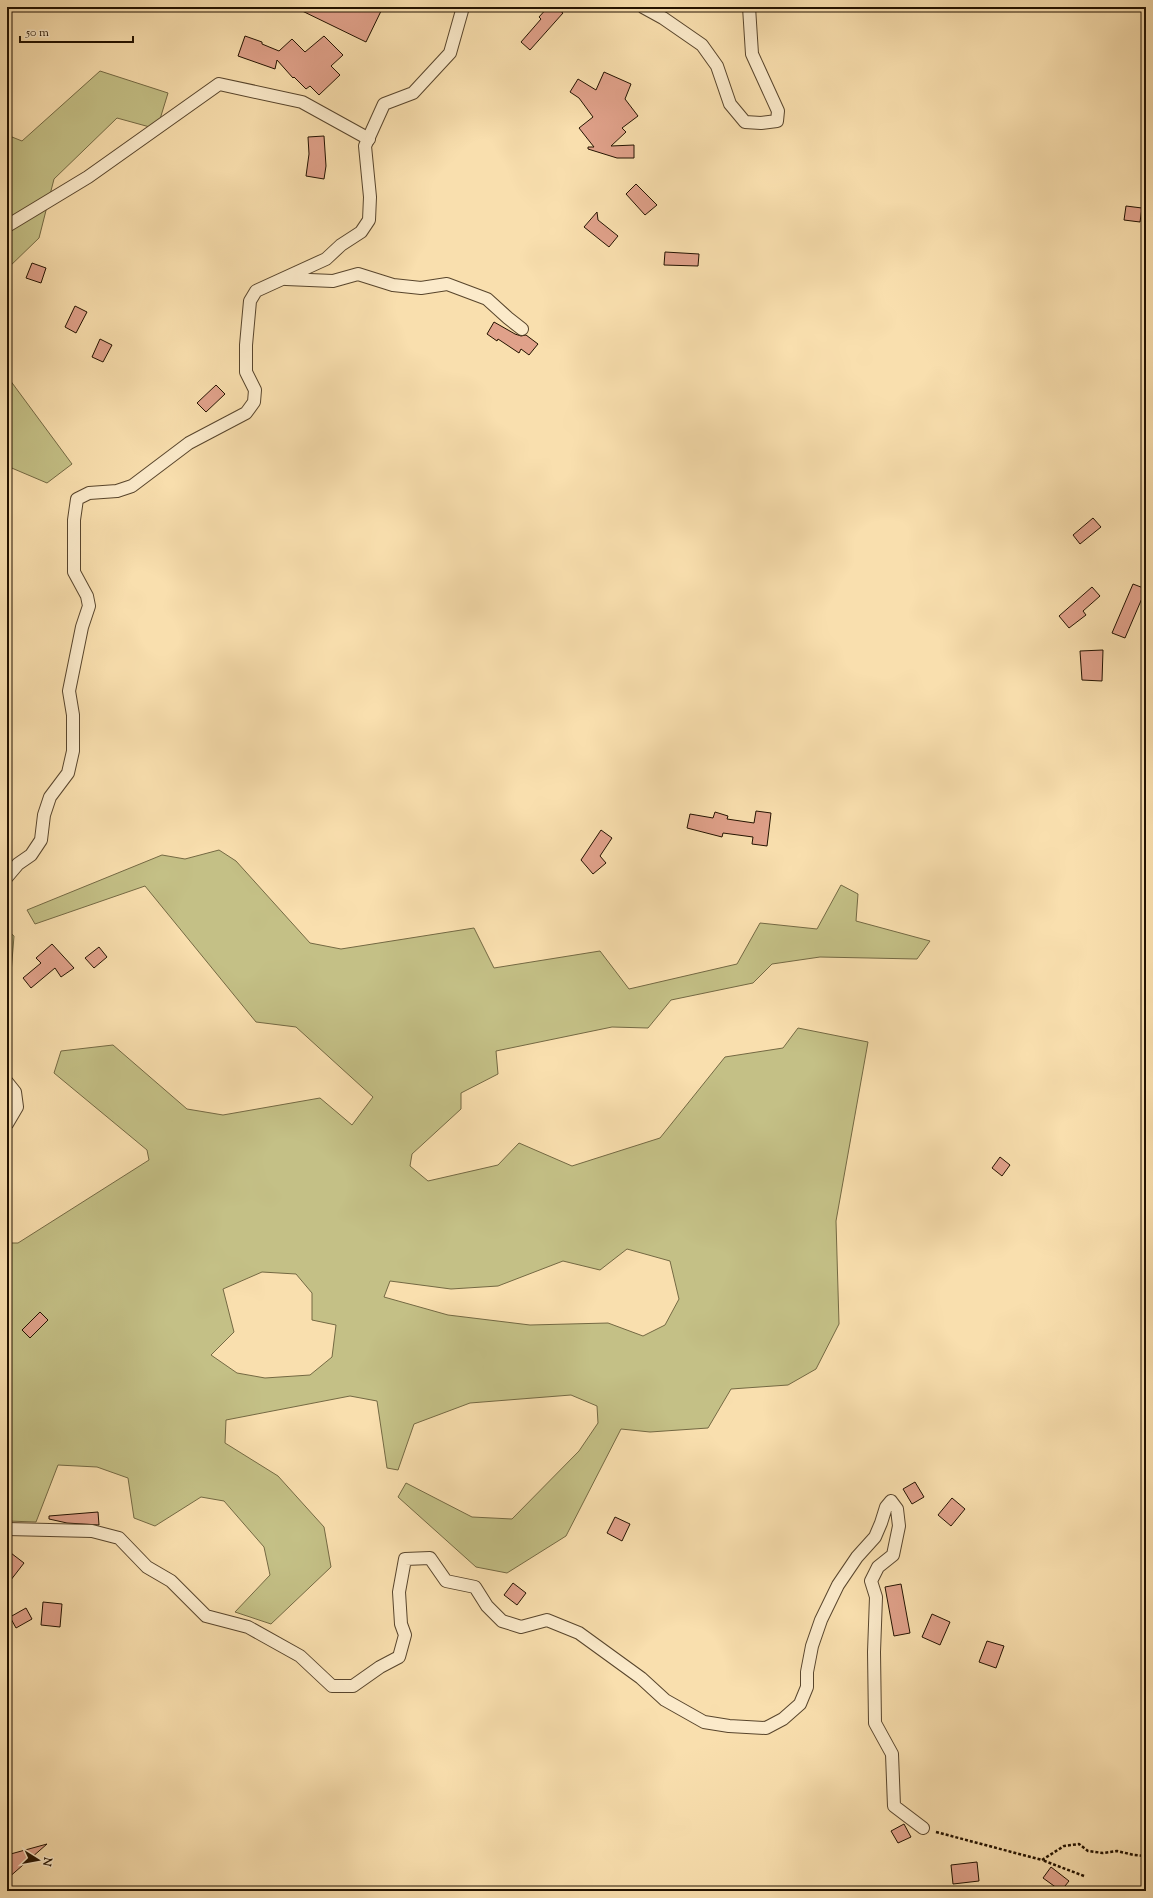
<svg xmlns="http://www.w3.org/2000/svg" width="1153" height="1898" viewBox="0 0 1153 1898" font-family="'Sorts Mill Goudy',serif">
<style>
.green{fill:#c4c086;stroke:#746943;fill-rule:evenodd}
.building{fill:#e0a18a;stroke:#231200}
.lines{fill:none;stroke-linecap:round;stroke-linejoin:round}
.street-casing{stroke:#58452c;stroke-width:14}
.path{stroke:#231200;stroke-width:2.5;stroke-dasharray:3 2;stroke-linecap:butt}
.street{stroke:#fbeaca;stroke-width:12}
</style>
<rect width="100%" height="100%" fill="#f9dfae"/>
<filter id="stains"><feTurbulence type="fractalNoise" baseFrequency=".005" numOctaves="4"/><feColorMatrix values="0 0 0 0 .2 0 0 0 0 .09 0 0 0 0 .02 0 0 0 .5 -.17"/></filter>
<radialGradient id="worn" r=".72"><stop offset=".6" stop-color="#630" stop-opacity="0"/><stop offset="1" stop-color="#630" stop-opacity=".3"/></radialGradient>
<g class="green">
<path d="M100,71L168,93L157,129L117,118L54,179L39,238L7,269V135L22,141Z"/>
<path d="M7,376L72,464L47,483L7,466Z"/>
<path d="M219,850L236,861L310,943L341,949L474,928L494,968L600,951L629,989L737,964L760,923L817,929L841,885L858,894L856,921L930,941L917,959L820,957L772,964L753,983L671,1000L648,1028L612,1027L496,1051L498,1074L461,1093V1109L412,1154L410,1166L428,1181L498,1165L519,1143L572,1166L660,1138L725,1057L783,1048L798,1028L868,1042L836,1221L839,1324L816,1369L788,1385L731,1389L708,1428L650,1432L621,1429L566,1536L507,1573L476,1567L398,1497L406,1483L472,1517L512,1519L579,1451L598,1423L597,1406L571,1395L470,1403L414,1424L398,1470L387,1468L377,1401L350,1396L226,1420L225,1443L278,1476L324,1527L331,1567L271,1624L235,1612L270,1575L264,1547L224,1501L201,1497L155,1526L134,1518L128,1478L97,1467L58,1465L36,1522L7,1521V1243H18L149,1160L147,1150L54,1073L61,1051L113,1045L187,1109L223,1115L320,1098L352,1125L373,1097L296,1027L256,1022L145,886L35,924L27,910L162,855L185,859ZM627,1249L670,1261L679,1299L665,1325L643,1336L608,1323L530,1325L448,1315L384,1297L390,1281L451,1289L498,1286L563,1261L600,1270ZM262,1272L296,1274L312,1293V1320L336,1325L332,1357L310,1375L265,1378L237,1373L211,1355L234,1332L223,1289Z"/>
<path d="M7,930L14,936L7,1024Z"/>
</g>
<g class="building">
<path d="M294,7H383L366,42Z"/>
<path d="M548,7H555L563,13L530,50L521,42L541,19L539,17Z"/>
<path d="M245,36L262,42V44L279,51L292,39L305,52L324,36L343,55L331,66L340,75L319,95L310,86L306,89L294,77L293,78L277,60L275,69L238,56Z"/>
<path d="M604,72L631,84L625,99L638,116L622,128L626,132L611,146L634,145V158H617L588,149V147H594L579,128L593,117L579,98L570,92L578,79L596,90Z"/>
<path d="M324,136L326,166L324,179L306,176L309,154L308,137Z"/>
<path d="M636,184L657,205L645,215L626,194Z"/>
<path d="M1126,206L1142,208L1140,222L1124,220Z"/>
<path d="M597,212L598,220L618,236L609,247L584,227Z"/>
<path d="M665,252L699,254L698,266L664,265Z"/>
<path d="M32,263L46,268L41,283L26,278Z"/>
<path d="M75,306L87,312L76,333L65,327Z"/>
<path d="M494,322L515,334L521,336L526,335L538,344L529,355L521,349L519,353L498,339L497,341L487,334Z"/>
<path d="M100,339L112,345L103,362L92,357Z"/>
<path d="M216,385L225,394L206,412L197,403Z"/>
<path d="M1093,518L1101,527L1080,544L1073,535Z"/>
<path d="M1133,584L1146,589L1125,638L1112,633Z"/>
<path d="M1092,587L1100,596L1083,611L1086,615L1069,628L1059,616Z"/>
<path d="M1103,650L1102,681L1082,680L1080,651Z"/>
<path d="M756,811L771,813L767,846L752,844L753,837L723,833L722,837L687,828L690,814L713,818L715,812L728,816L727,819L754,823Z"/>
<path d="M601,830L612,838L600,856L606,863L593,874L581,860Z"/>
<path d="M52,944L74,968L61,977L55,968L31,988L23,978L41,963L36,958Z"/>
<path d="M99,947L107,957L94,968L85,958Z"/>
<path d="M1000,1157L1010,1165L1002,1176L992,1168Z"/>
<path d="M40,1312L48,1320L30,1338L22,1330Z"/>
<path d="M915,1482L924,1497L912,1504L903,1489Z"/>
<path d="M952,1498L965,1509L951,1526L938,1515Z"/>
<path d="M98,1512L99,1525L67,1523L49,1519V1516Z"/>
<path d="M615,1517L630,1524L622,1541L607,1533Z"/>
<path d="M7,1550L24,1563L7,1585Z"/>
<path d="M513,1583L526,1593L517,1605L504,1595Z"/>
<path d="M901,1584L910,1633L894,1636L885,1587Z"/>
<path d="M43,1602L62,1604L60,1627L41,1625Z"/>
<path d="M26,1608L32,1619L16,1628L10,1617Z"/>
<path d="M932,1614L950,1622L940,1645L922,1637Z"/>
<path d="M987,1641L1004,1646L996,1668L979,1662Z"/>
<path d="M904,1824L911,1837L898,1843L891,1831Z"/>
<path d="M47,1844L7,1879V1855Z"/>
<path d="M977,1862L979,1881L953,1884L951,1865Z"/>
<path d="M1051,1867L1069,1881L1061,1891L1043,1878Z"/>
</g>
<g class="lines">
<defs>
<g id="street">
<path d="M643,7L663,18L702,45L717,66L730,104L745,122L761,123L777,121L778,111L752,54L749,7"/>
<path d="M7,226L88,177L219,84L302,102L369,139"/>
<path d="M286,279L333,281L358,274L393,285L421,288L447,284L487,299L508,318L522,329"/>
<path d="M7,877L18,864L31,855L41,840L44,815L50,797L68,773L73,751V715L69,691L82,627L89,606L87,596L74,572V520L77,499L89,493L117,491L132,486L189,443L246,413L254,402L255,390L246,372V345L250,301L256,291L326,259L341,245L361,232L369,220L370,197L365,146L384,104L413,93L450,53L463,7"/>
<path d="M7,1082L15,1092L17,1107L7,1124"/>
<path d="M7,1529L92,1531L119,1538L147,1567L171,1581L206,1616L248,1627L300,1656L332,1686H353L380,1667L399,1657L405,1635L401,1624L399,1592L405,1559L430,1558L446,1581L475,1587L487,1606L502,1621L521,1627L547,1620L579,1633L641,1678L665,1700L704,1722L729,1726L766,1728L783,1719L800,1704L807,1687V1672L812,1646L821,1620L838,1585L857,1557L875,1537L881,1523L886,1507L891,1501L897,1509L899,1526L893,1555L878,1567L871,1581L876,1597L874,1652L875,1723L892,1754L894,1806L923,1828"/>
</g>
</defs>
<use href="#street" class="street-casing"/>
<g class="path">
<path d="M936,1832L1042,1860"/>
<path d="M1084,1876L1042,1860L1064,1846L1079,1844L1088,1851L1103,1853L1117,1851L1134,1855L1146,1856"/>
</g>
<use href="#street" class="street"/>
</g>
<rect width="1153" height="1898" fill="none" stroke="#f9dfae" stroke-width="24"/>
<rect x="8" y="8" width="1137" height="1882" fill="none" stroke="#231200" stroke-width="2"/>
<rect x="12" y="12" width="1129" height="1874" fill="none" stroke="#231200"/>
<g transform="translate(38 1860) rotate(101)" stroke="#fbeaca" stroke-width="3" paint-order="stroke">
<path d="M0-3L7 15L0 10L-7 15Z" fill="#231200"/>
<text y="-6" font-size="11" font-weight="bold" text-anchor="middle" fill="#231200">N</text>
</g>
<path d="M20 36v6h113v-6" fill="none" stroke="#231200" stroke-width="2"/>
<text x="26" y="36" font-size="12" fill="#231200" stroke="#fbeaca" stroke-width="3" paint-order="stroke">50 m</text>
<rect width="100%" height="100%" filter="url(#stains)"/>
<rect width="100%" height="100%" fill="url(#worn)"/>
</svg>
